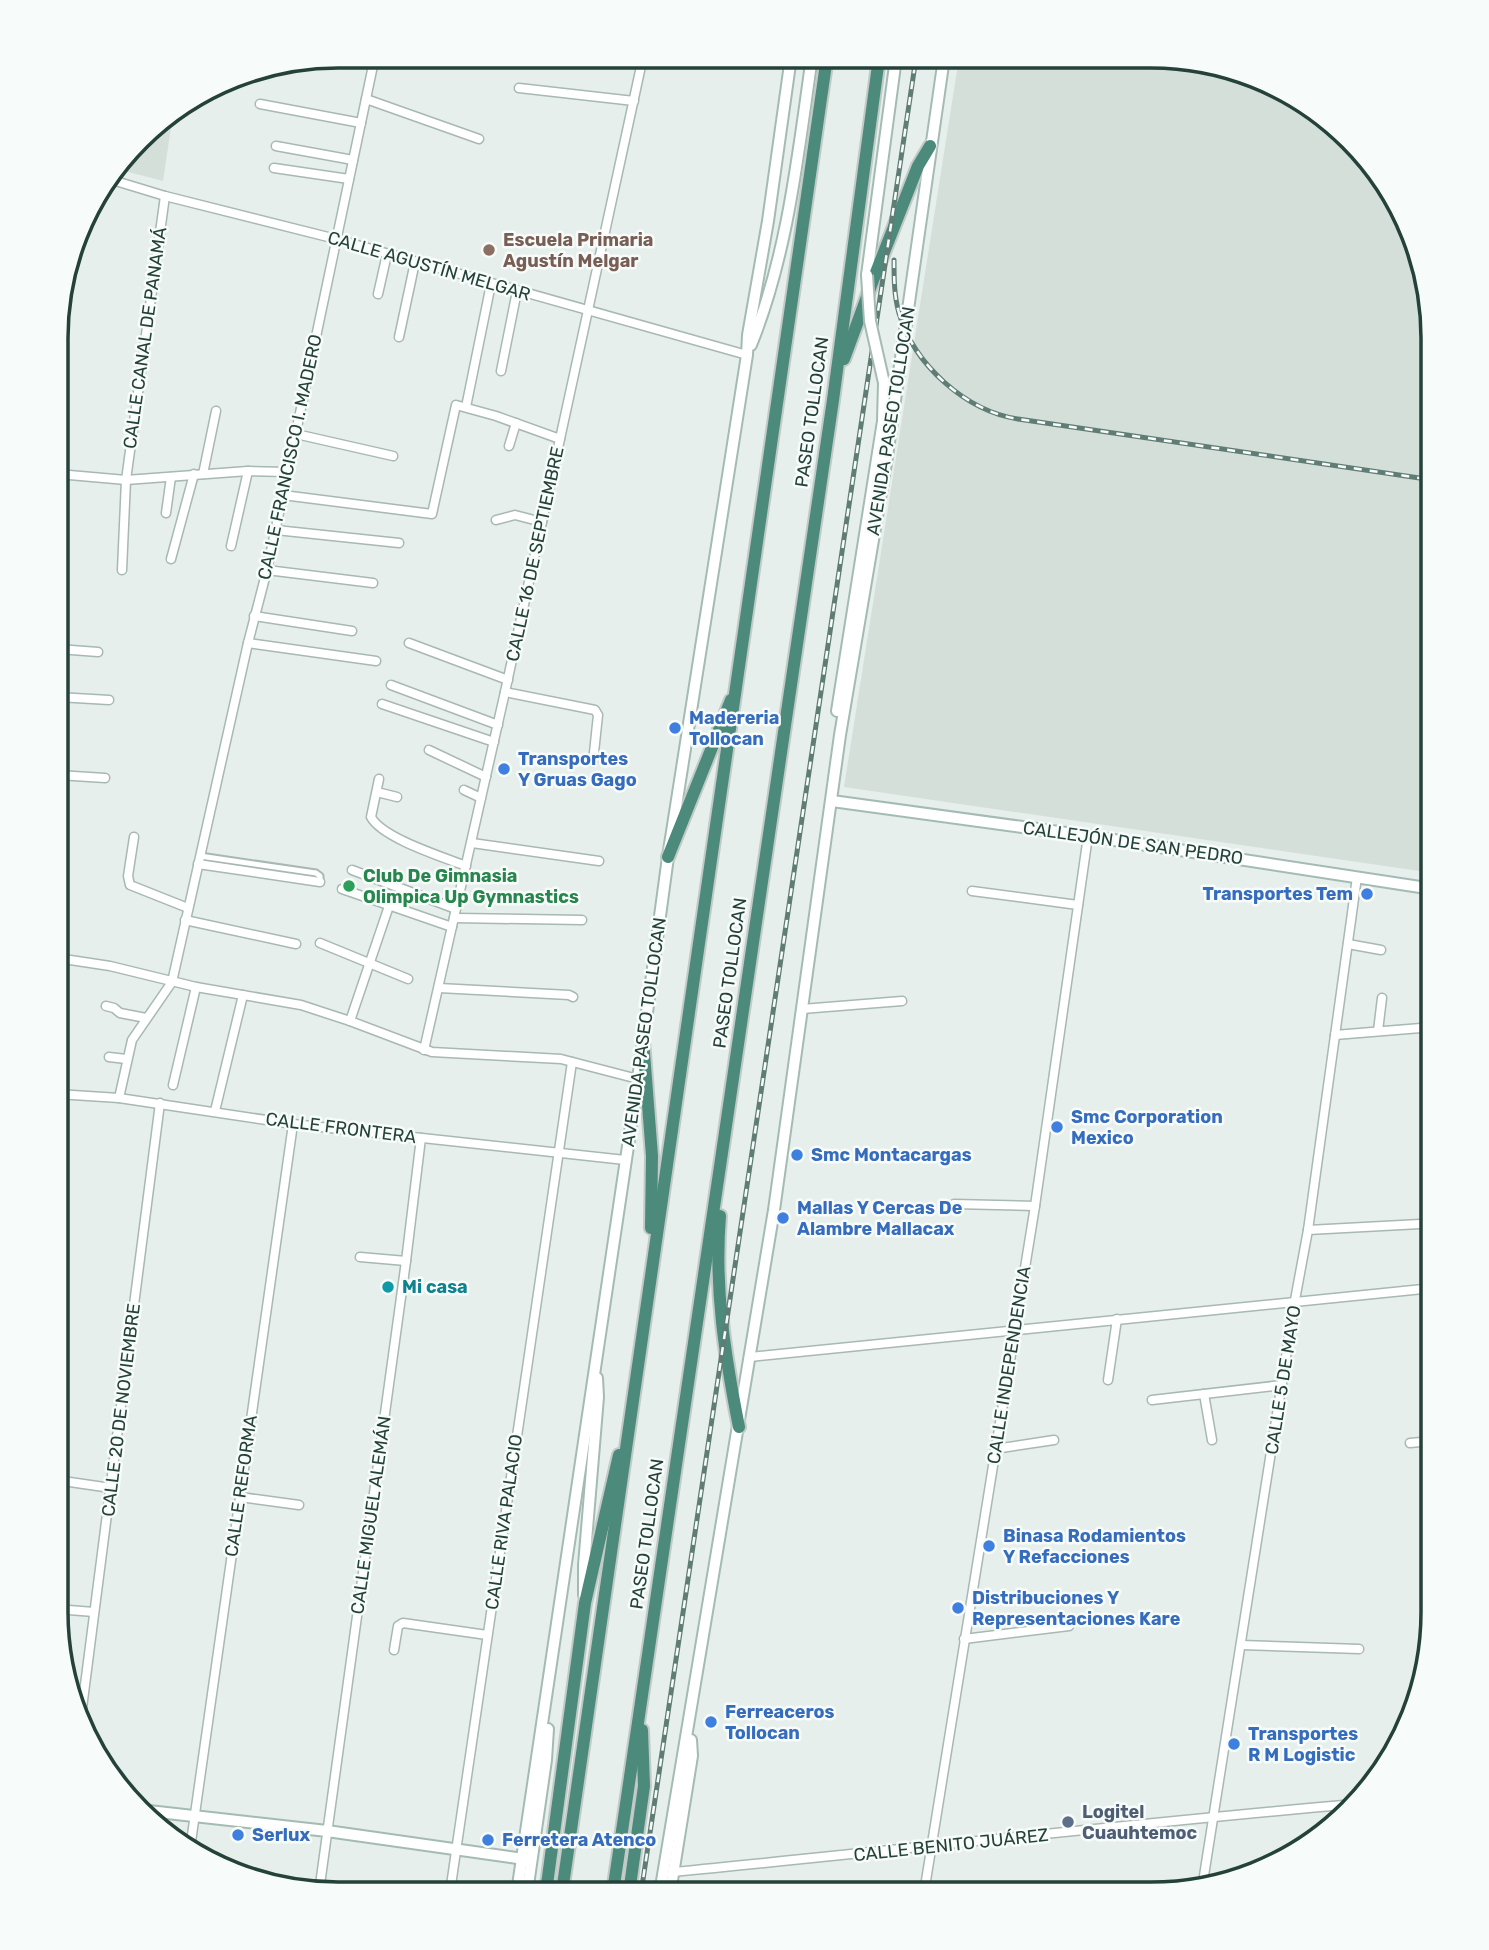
<svg xmlns="http://www.w3.org/2000/svg" width="1489" height="1950" viewBox="0 0 1489 1950" font-family="Rubik,sans-serif">
<style>
.built{fill:#d4dfda}
.lines{fill:none;stroke-linecap:round;stroke-linejoin:round}
.pedestrian-casing{stroke:#a8b8b2;stroke-width:9}
.minor-casing{stroke:#a8b8b2;stroke-width:11}
.secondary-casing{stroke:#a4bbb3;stroke-width:14}
.trunk-casing{stroke:#c2cac8;stroke-width:16}
.pedestrian{stroke:#fff;stroke-width:5}
.minor{stroke:#fff;stroke-width:8}
.secondary{stroke:#fff;stroke-width:10}
.trunk{stroke:#4c8a7c;stroke-width:12}
.rail-casing{stroke:#5f7d75;stroke-width:5}
.rail{stroke:#f7fbf9;stroke-width:2.5;stroke-dasharray:8;stroke-linecap:butt}
.secondary-bridge-casing{stroke:#a4bbb3;stroke-width:14;stroke-linecap:butt}
.secondary-bridge{stroke:#fff;stroke-width:10}
.education-dot{fill:#8d6e63;stroke:#f7fbf9;stroke-width:2.5}
.shop-dot{fill:#3f7fe0;stroke:#f7fbf9;stroke-width:2.5}
.leisure-dot{fill:#2e9e5b;stroke:#f7fbf9;stroke-width:2.5}
.culture-dot{fill:#0f9aa8;stroke:#f7fbf9;stroke-width:2.5}
.service-dot{fill:#5c6f8a;stroke:#f7fbf9;stroke-width:2.5}
.labels{text-anchor:middle;stroke-width:5;stroke-linejoin:round;paint-order:stroke}
.education-label{font-size:18px;font-weight:bold;fill:#785e54;stroke:#f7fbf9;text-anchor:start}
.street-label{font-size:18px;fill:#24423a;stroke:#f7fbf9}
.shop-label{font-size:18px;font-weight:bold;fill:#366cbe;stroke:#f7fbf9;text-anchor:start}
.leisure-label{font-size:18px;font-weight:bold;fill:#27864d;stroke:#f7fbf9;text-anchor:start}
.culture-label{font-size:18px;font-weight:bold;fill:#0d838f;stroke:#f7fbf9;text-anchor:start}
.service-label{font-size:18px;font-weight:bold;fill:#4e5e75;stroke:#f7fbf9;text-anchor:start}
.rim{fill:none;stroke:#24423a;stroke-width:3.5}
</style>
<rect width="100%" height="100%" fill="#e6efeb"/>
<g class="built">
<path d="M959,58H1188L1259,78L1322,114L1404,213L1433,338V873L844,787Z"/>
<path d="M173,114L163,181L117,169L153,126Z"/>
</g>
<g class="lines">
<defs>
<path id="pedestrian" d="M200,856L316,873L320,876V882"/>
<g id="minor">
<path d="M696,57L701,59"/>
<path d="M519,88L634,101"/>
<path d="M366,99L479,139"/>
<path d="M260,104L361,123"/>
<path d="M276,146L353,160"/>
<path d="M274,168L349,179"/>
<path d="M109,179L165,196L336,239L747,355"/>
<path d="M378,294L387,254"/>
<path d="M399,337L415,262"/>
<path d="M501,371L517,291"/>
<path d="M466,407L491,284"/>
<path d="M296,434L393,456"/>
<path d="M509,446L516,423"/>
<path d="M58,474L126,480L248,471L287,472"/>
<path d="M203,474L216,411"/>
<path d="M283,495L432,514L456,405L496,416L560,439"/>
<path d="M166,513L171,477"/>
<path d="M496,520L515,515L542,522"/>
<path d="M276,530L399,543"/>
<path d="M231,546L248,471"/>
<path d="M171,559L194,474"/>
<path d="M122,570L126,480L165,196"/>
<path d="M267,570L373,583"/>
<path d="M254,616L352,631"/>
<path d="M248,643L376,661"/>
<path d="M409,643L508,680"/>
<path d="M58,649L98,652"/>
<path d="M391,685L498,725"/>
<path d="M505,692L595,710L598,715L593,762"/>
<path d="M58,697L109,700"/>
<path d="M382,704L494,742"/>
<path d="M429,750L486,777"/>
<path d="M58,775L105,778"/>
<path d="M379,779L371,817C382,838 443,857 466,866"/>
<path d="M464,790L481,798"/>
<path d="M377,792L397,797"/>
<path d="M134,837L128,876L130,885L188,908"/>
<path d="M472,843L599,861"/>
<path d="M198,864L320,882"/>
<path d="M352,870L456,909"/>
<path d="M342,889L452,927"/>
<path d="M972,891L1078,905"/>
<path d="M454,918L582,920"/>
<path d="M185,920L296,944"/>
<path d="M320,943L408,979"/>
<path d="M1348,944L1381,950"/>
<path d="M57,958L110,966L196,987L301,1005L350,1021L432,1052L561,1059L638,1079"/>
<path d="M439,988L569,995L573,997"/>
<path d="M106,1006L114,1008L120,1013L146,1018"/>
<path d="M802,1009L902,1001"/>
<path d="M350,1021L389,906"/>
<path d="M1378,1031L1382,998"/>
<path d="M1335,1035L1433,1027"/>
<path d="M424,1050L505,692L643,57"/>
<path d="M109,1057L126,1059"/>
<path d="M173,1085L196,987"/>
<path d="M57,1094L119,1098L293,1124L625,1160"/>
<path d="M119,1098L132,1040L172,982L248,643L267,570L375,56"/>
<path d="M215,1111L243,995"/>
<path d="M954,1204L1035,1206"/>
<path d="M1308,1230L1420,1224"/>
<path d="M360,1257L406,1261"/>
<path d="M750,1357L1433,1288"/>
<path d="M1108,1380L1117,1319"/>
<path d="M1204,1394L1212,1440"/>
<path d="M1152,1400L1282,1385"/>
<path d="M1410,1443L1432,1441"/>
<path d="M995,1449L1054,1440"/>
<path d="M56,1480L111,1488"/>
<path d="M240,1497L299,1505"/>
<path d="M56,1609L94,1612"/>
<path d="M964,1639L1069,1626"/>
<path d="M1241,1645L1359,1649"/>
<path d="M394,1650L398,1626L403,1623L487,1635"/>
<path d="M81,1716L160,1103"/>
<path d="M190,1849L293,1124"/>
<path d="M673,1872C900,1850 1127,1824 1354,1804"/>
<path d="M1203,1882L1295,1300L1308,1230L1357,877"/>
<path d="M319,1892L406,1261L421,1138"/>
<path d="M450,1892L572,1062"/>
<path d="M924,1893L1035,1206L1088,836"/>
</g>
<g id="secondary">
<path d="M867,275L896,58"/>
<path d="M751,345C788,253 798,154 812,57"/>
<path d="M837,711L883,421L884,383"/>
<path d="M832,801L1088,836L1433,889"/>
<path d="M584,1595V1565L598,1397L597,1378"/>
<path d="M140,1810L327,1831L531,1860"/>
<path d="M517,1892L638,1079L668,857L747,355L748,335L768,221L791,57"/>
<path d="M527,1892L546,1760L548,1729"/>
<path d="M660,1893L774,1210L840,735L886,463L944,58"/>
<path d="M670,1893L692,1756L691,1740"/>
</g>
<g id="trunk">
<path d="M844,359L875,275L918,166L930,146"/>
<path d="M668,857L731,700"/>
<path d="M643,1040L652,1156L651,1228"/>
<path d="M720,1216C714,1288 725,1356 739,1427"/>
<path d="M546,1892L585,1603L619,1455"/>
<path d="M562,1892L827,57"/>
<path d="M613,1892L833,400L879,58"/>
<path d="M629,1893L644,1786L642,1730"/>
</g>
</defs>
<use href="#pedestrian" class="pedestrian-casing"/>
<use href="#minor" class="minor-casing"/>
<use href="#secondary" class="secondary-casing"/>
<use href="#trunk" class="trunk-casing"/>
<use href="#pedestrian" class="pedestrian"/>
<use href="#minor" class="minor"/>
<use href="#secondary" class="secondary"/>
<use href="#trunk" class="trunk"/>
<defs>
<g id="rail">
<path d="M894,260C894,278 894,296 899,313C914,365 966,411 1018,419L1433,480"/>
<path d="M641,1893L916,58"/>
</g>
</defs>
<use href="#rail" class="rail-casing"/>
<use href="#rail" class="rail"/>
<defs>
<path id="secondary-bridge" d="M867,275L870,321L884,383"/>
</defs>
<use href="#secondary-bridge" class="secondary-bridge-casing"/>
<use href="#secondary-bridge" class="secondary-bridge"/>
</g>
<circle class="education-dot" cx="489" cy="250" r="7"/>
<g class="shop-dot">
<circle cx="675" cy="728" r="7"/>
<circle cx="504" cy="769" r="7"/>
<circle cx="1367" cy="894" r="7"/>
<circle cx="1057" cy="1127" r="7"/>
<circle cx="797" cy="1155" r="7"/>
<circle cx="783" cy="1218" r="7"/>
<circle cx="989" cy="1546" r="7"/>
<circle cx="958" cy="1608" r="7"/>
<circle cx="711" cy="1722" r="7"/>
<circle cx="1234" cy="1744" r="7"/>
<circle cx="238" cy="1835" r="7"/>
<circle cx="488" cy="1840" r="7"/>
</g>
<circle class="leisure-dot" cx="349" cy="886" r="7"/>
<circle class="culture-dot" cx="388" cy="1287" r="7"/>
<circle class="service-dot" cx="1068" cy="1822" r="7"/>
<g class="labels">
<g class="education-label">
<text x="503" y="246">Escuela Primaria<tspan x="503" dy="21">Agustín Melgar</tspan></text>
</g>
<g class="street-label">
<text transform="translate(429 266) rotate(16)" y="6">CALLE AGUSTÍN MELGAR</text>
<text transform="translate(145 338) rotate(-82)" y="6">CALLE CANAL DE PANAMÁ</text>
<text transform="translate(812 412) rotate(-82)" y="6">PASEO TOLLOCAN</text>
<text transform="translate(891 421) rotate(-81)" y="6">AVENIDA PASEO TOLLOCAN</text>
<text transform="translate(290 457) rotate(-78)" y="6">CALLE FRANCISCO I. MADERO</text>
<text transform="translate(535 554) rotate(-78)" y="6">CALLE 16 DE SEPTIEMBRE</text>
<text transform="translate(1133 843) rotate(8)" y="6">CALLEJÓN DE SAN PEDRO</text>
<text transform="translate(730 973) rotate(-82)" y="6">PASEO TOLLOCAN</text>
<text transform="translate(644 1032) rotate(-82)" y="6">AVENIDA PASEO TOLLOCAN</text>
<text transform="translate(341 1128) rotate(7)" y="6">CALLE FRONTERA</text>
<text transform="translate(1009 1365) rotate(-81)" y="6">CALLE INDEPENDENCIA</text>
<text transform="translate(1283 1380) rotate(-81)" y="6">CALLE 5 DE MAYO</text>
<text transform="translate(121 1410) rotate(-83)" y="6">CALLE 20 DE NOVIEMBRE</text>
<text transform="translate(241 1486) rotate(-82)" y="6">CALLE REFORMA</text>
<text transform="translate(371 1515) rotate(-82)" y="6">CALLE MIGUEL ALEMÁN</text>
<text transform="translate(504 1522) rotate(-82)" y="6">CALLE RIVA PALACIO</text>
<text transform="translate(647 1534) rotate(-82)" y="6">PASEO TOLLOCAN</text>
<text transform="translate(951 1845) rotate(-6)" y="6">CALLE BENITO JUÁREZ</text>
</g>
<g class="shop-label">
<text x="689" y="724">Madereria<tspan x="689" dy="21">Tollocan</tspan></text>
<text x="518" y="765">Transportes<tspan x="518" dy="21">Y Gruas Gago</tspan></text>
<text x="1353" y="900" text-anchor="end">Transportes Tem</text>
<text x="1071" y="1123">Smc Corporation<tspan x="1071" dy="21">Mexico</tspan></text>
<text x="811" y="1161">Smc Montacargas</text>
<text x="797" y="1214">Mallas Y Cercas De<tspan x="797" dy="21">Alambre Mallacax</tspan></text>
<text x="1003" y="1542">Binasa Rodamientos<tspan x="1003" dy="21">Y Refacciones</tspan></text>
<text x="972" y="1604">Distribuciones Y<tspan x="972" dy="21">Representaciones Kare</tspan></text>
<text x="725" y="1718">Ferreaceros<tspan x="725" dy="21">Tollocan</tspan></text>
<text x="1248" y="1740">Transportes<tspan x="1248" dy="21">R M Logistic</tspan></text>
<text x="252" y="1841">Serlux</text>
<text x="502" y="1846">Ferretera Atenco</text>
</g>
<g class="leisure-label">
<text x="363" y="882">Club De Gimnasia<tspan x="363" dy="21">Olimpica Up Gymnastics</tspan></text>
</g>
<g class="culture-label">
<text x="402" y="1293">Mi casa</text>
</g>
<g class="service-label">
<text x="1082" y="1818">Logitel<tspan x="1082" dy="21">Cuauhtemoc</tspan></text>
</g>
</g>
<path d="M0 0H1489V1950H0ZM338 68H1151A270 270 0 0 1 1421 338V1612A270 270 0 0 1 1151 1882H338A270 270 0 0 1 68 1612V338A270 270 0 0 1 338 68Z" fill="#f7fbf9" fill-rule="evenodd"/>
<path class="rim" d="M338 68H1151A270 270 0 0 1 1421 338V1612A270 270 0 0 1 1151 1882H338A270 270 0 0 1 68 1612V338A270 270 0 0 1 338 68Z"/>
</svg>
